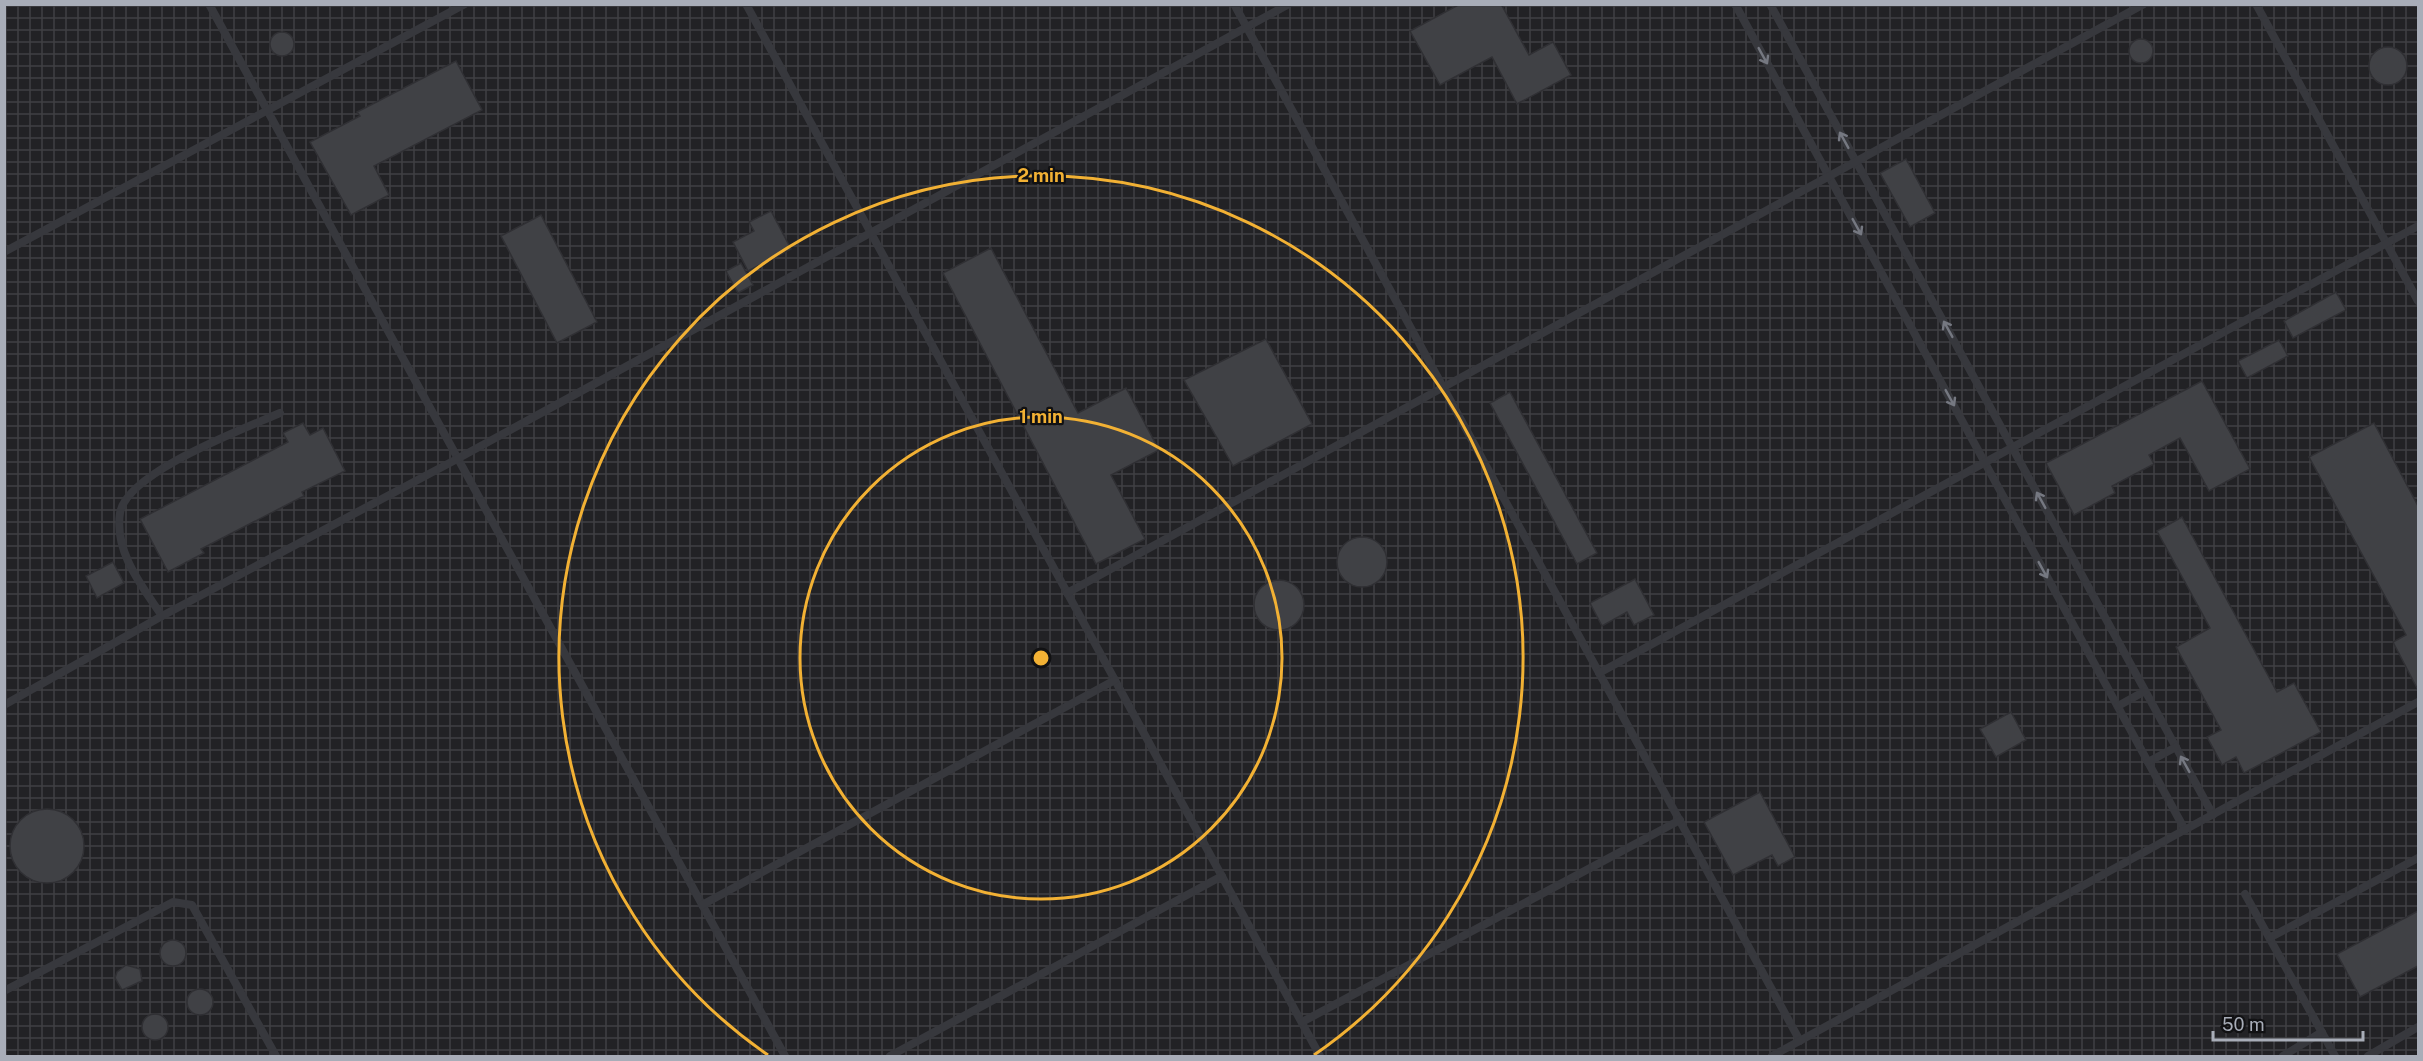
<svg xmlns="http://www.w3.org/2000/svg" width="2423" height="1061" viewBox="0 0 2423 1061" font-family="'Public Sans',sans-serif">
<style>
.industrial{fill:url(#industrial-grid)}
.building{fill:#404145;stroke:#303034;stroke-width:1.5}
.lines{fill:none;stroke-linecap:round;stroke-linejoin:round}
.service{stroke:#37383d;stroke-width:8}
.oneway{stroke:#757881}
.ring{fill:none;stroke:#f2b134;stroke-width:3}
.centre{fill:#f2b134;stroke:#111113;stroke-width:3}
.ring-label{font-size:18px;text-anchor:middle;font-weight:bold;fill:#f2b134;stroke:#111113;stroke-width:4.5;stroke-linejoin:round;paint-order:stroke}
</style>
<defs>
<pattern id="industrial-grid" width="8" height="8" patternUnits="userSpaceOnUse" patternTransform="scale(1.5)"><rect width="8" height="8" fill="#222225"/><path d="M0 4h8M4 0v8" fill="none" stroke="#3f3f43"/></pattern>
</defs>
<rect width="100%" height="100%" fill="#161618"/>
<rect class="industrial" x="5" y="5" width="2413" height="1051"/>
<g class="building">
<path d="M1460,4H1501L1529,55L1553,42L1571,75L1517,104L1492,57L1440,85L1410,31Z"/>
<circle cx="282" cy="44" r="12"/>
<circle cx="2141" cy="51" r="12"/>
<circle cx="2388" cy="66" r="19"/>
<path d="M456,61L482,110L374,166L389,195L351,215L310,142L360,116L357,112Z"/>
<path d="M1906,159L1935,213L1910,227L1880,173Z"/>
<path d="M771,211L791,249L748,271L733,242L754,231L749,222Z"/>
<path d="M541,215L597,322L557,343L501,236Z"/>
<path d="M991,248L1078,413L1126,388L1159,450L1111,475L1145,539L1096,564L943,273Z"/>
<path d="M741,263L753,285L738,293L726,271Z"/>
<path d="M2336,292L2346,310L2293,338L2284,321Z"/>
<path d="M1266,339L1312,424L1233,466L1184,380Z"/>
<path d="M2279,340L2288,356L2247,378L2238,361Z"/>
<path d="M2202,381L2250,469L2209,491L2180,438L2149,455L2154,464L2112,486L2115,493L2074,515L2046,463Z"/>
<path d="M1510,392L1597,553L1577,564L1490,403Z"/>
<path d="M303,423L310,435L323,428L345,471L302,492L304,496L201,549L204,553L168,572L140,519L288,442L283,433Z"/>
<path d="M2374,423L2418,506V690L2393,642L2406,635L2309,457Z"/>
<path d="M2182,517L2277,692L2294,683L2321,732L2244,773L2236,757L2222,765L2207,737L2221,730L2176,647L2210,628L2157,531Z"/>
<circle cx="1362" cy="562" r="25"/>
<path d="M113,562L124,583L97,598L86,576Z"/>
<path d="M1635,579L1654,615L1634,625L1627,612L1602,626L1590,603Z"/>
<circle cx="1279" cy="605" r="25"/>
<path d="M2011,712L2026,740L1996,757L1980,729Z"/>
<path d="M1760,792L1795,857L1778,866L1772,855L1733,875L1704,822Z"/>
<circle cx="47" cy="846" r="37"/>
<path d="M2418,911V966L2360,997L2337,954Z"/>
<circle cx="173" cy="953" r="13"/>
<path d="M126,965L140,969L142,981L122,990L115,978L117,972Z"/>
<circle cx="200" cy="1002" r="13"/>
<circle cx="155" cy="1027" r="13"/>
</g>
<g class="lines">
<g class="service">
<path d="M209,4L785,1056"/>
<path d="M746,4L1320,1056"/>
<path d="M1234,4L1800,1041"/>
<path d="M1735,4L2185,830"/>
<path d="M1770,4L2213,815"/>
<path d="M2256,4L2418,301"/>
<path d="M4,252L465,4"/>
<path d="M1067,593L2144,4"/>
<path d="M162,616C142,586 114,552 120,513C127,472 244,429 280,413"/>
<path d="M1599,673L2418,226"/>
<path d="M4,705L162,616L457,459L1289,4"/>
<path d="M2118,706L2145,691"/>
<path d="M2148,762L2176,747"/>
<path d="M2245,894L2335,1056"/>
<path d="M702,905L1115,680"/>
<path d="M2271,937L2418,858"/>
<path d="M4,991L173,902L192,905L276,1056"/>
<path d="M1302,1022L1680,820"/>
<path d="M890,1056L1222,876"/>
<path d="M1772,1056L2418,702"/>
<path d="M2283,1056L2322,1032"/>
<path d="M2368,1056L2418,1027"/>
</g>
</g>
<defs><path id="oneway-shaft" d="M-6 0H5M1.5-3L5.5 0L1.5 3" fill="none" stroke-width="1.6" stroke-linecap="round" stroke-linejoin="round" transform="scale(1.5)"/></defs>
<g class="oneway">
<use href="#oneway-shaft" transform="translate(1763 56) rotate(61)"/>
<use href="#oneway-shaft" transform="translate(1844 140) rotate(-119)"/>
<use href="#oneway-shaft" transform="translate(1857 227) rotate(61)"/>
<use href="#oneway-shaft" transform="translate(1948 329) rotate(-119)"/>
<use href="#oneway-shaft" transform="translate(1950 398) rotate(61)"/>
<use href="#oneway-shaft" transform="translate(2041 500) rotate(-119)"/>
<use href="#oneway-shaft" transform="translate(2043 570) rotate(61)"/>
<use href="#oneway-shaft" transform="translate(2185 764) rotate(-119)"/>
</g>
<g class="ring">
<circle cx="1041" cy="658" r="241"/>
<path d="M768 1055A482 482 0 1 1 1314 1055"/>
</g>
<circle cx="1041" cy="658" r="9" class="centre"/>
<g class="ring-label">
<text x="1041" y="182">2 min</text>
<text x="1041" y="423">1 min</text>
</g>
<rect width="2423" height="1061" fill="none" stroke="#a8adb8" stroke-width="12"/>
<path d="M2213 1031v9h150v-9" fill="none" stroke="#a8adb8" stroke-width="3"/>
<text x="2222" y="1031" font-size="18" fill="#a8adb8" stroke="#111113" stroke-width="4.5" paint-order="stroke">50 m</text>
</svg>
